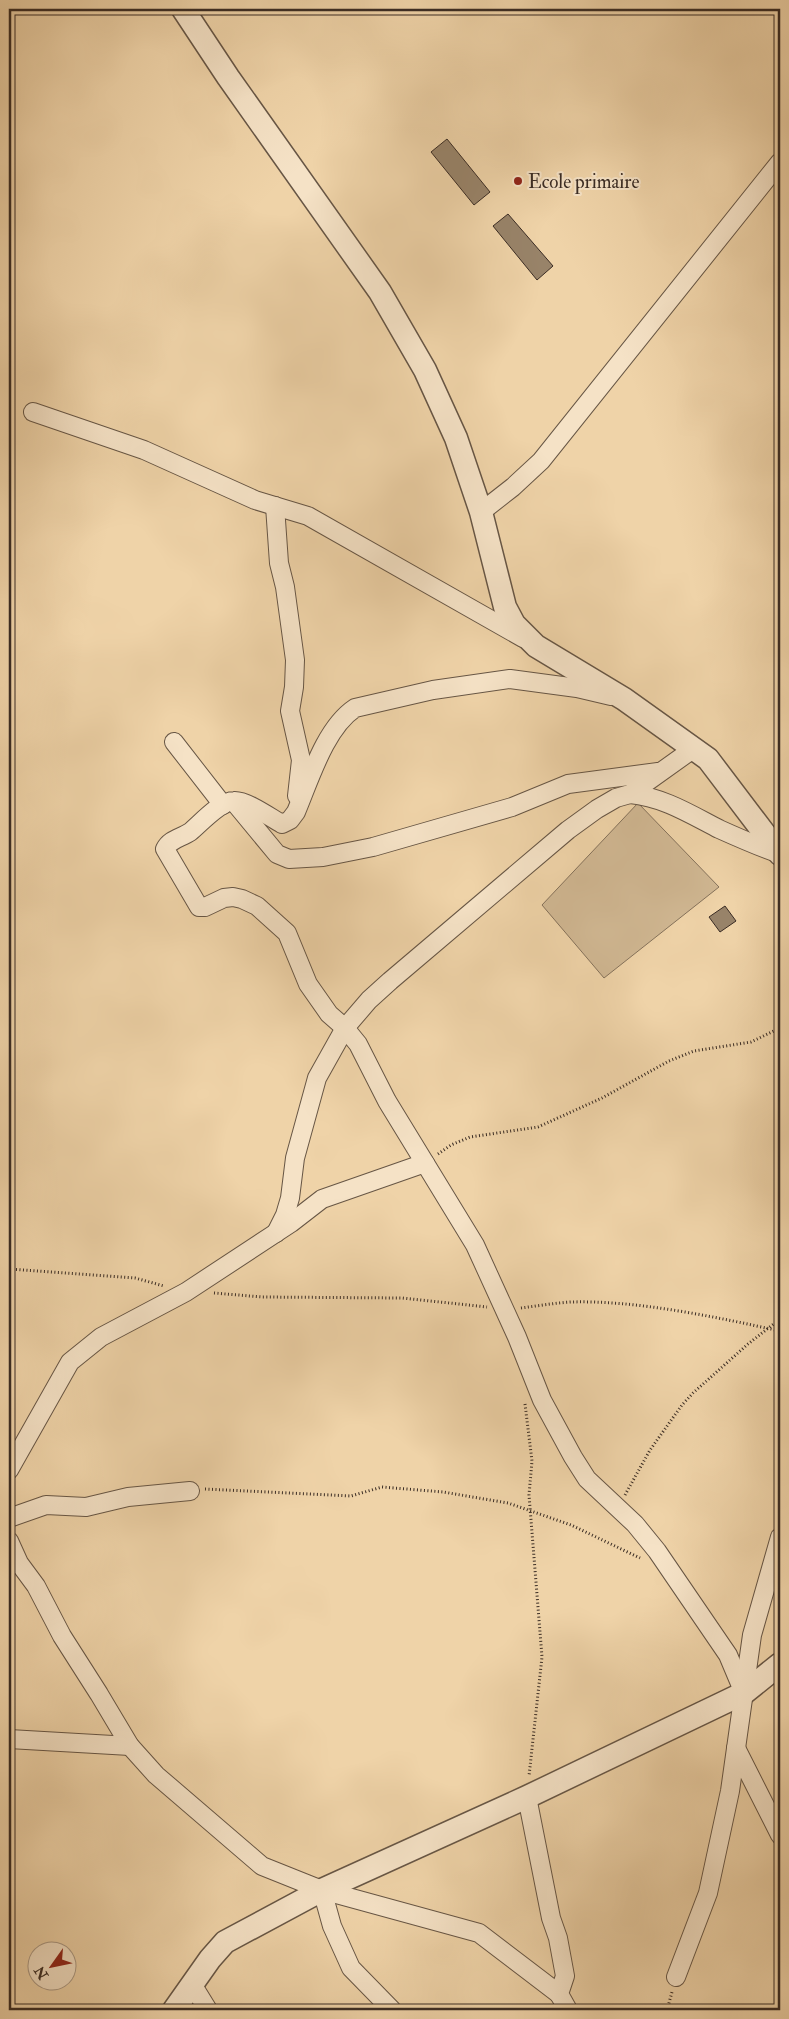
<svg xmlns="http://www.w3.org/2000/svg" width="789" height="2019" viewBox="0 0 789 2019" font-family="'IM FELL Double Pica',serif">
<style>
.green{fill:#d0b792;stroke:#85725b}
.building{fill:#988369;stroke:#3a2c24}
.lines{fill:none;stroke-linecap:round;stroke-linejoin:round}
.minor-casing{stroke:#675645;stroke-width:20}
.tertiary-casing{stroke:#675645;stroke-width:25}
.path{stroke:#3a2c24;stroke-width:3;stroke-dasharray:1 2.5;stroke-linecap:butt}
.minor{stroke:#f5e2c6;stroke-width:18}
.tertiary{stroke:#f5e2c6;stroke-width:22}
.poi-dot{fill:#8f2418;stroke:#f5e2c6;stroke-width:2}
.labels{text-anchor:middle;stroke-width:4;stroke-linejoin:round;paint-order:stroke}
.poi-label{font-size:19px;fill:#3a2c24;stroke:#f5e2c6;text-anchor:start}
</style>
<rect width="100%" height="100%" fill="#efd3a8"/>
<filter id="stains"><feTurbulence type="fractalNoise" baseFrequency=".004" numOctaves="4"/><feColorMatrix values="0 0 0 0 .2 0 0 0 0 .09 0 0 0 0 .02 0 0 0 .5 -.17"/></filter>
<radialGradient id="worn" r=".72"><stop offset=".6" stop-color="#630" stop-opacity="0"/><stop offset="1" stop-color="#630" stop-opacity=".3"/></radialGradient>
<path class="green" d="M638,803L719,887L604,978L542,905Z"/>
<g class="building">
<path d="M447,139L490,192L474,205L431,152Z"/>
<path d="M508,214L553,266L537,280L493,226Z"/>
<path d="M725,906L736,921L720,932L709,917Z"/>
</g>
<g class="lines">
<defs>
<g id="minor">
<path d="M33,412L144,450L255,500L308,516L523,638"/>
<path d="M275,506L279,563L285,587L295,660L294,687L290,711L301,760L297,796"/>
<path d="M481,512L513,487L541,461L780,162"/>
<path d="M611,696L577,688L510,679L433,690L355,708C325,728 310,779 296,812L290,820L282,824C271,818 246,800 234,801C220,801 200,824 190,832C181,838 170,839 165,849L199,907H205L224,898L233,897L242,899L257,906L287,933L308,984L329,1014L345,1028L358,1044L387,1101L475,1245L517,1337L542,1400L573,1457L587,1479L635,1524L657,1551L728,1655L744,1693"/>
<path d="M174,742L223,805"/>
<path d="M630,794C663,797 690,814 719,829C739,838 759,847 780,854"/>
<path d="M234,802L277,854L289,859L323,857L373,847L512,807L568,784L658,772"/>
<path d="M276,1233L285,1215L290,1198L295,1158L317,1078L345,1028L369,1000L390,981L568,830L597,809L616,798L630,794L693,749"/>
<path d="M9,1470L70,1362L101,1337L186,1292L291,1223L322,1199L425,1163"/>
<path d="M9,1518L46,1505L86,1507L128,1497L190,1491"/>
<path d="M9,1541L19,1563L36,1586L62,1636L99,1694L130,1746L156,1775L262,1866L322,1890L479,1933L559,1994"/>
<path d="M9,1739L130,1746"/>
<path d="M736,1748L780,1835"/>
<path d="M527,1797L551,1918L558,1938L565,1976L559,1994L568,2010"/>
<path d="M322,1890L332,1926L351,1968L392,2010"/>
<path d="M676,1977L708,1893L730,1791L752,1635L780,1537"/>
<path d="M192,1984L208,2010"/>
</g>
<g id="tertiary">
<path d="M183,9L228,77L380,292L425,370L456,438L481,512L505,607L514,624L536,646L624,699L708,759L780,854"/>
<path d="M174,2010L210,1959L225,1942L322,1890L527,1797L744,1693L780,1664"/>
</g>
</defs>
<use href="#minor" class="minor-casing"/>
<use href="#tertiary" class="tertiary-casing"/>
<g class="path">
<path d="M438,1154L451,1145L470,1137L538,1127L602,1098L669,1061L694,1051L751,1042L780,1028"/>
<path d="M9,1269L135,1278L164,1286"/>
<path d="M214,1293L262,1297L402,1298L487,1307"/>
<path d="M521,1308C537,1306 554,1303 571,1302C636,1300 716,1317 780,1331"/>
<path d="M525,1404L532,1461L529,1495L542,1657L529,1776"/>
<path d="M205,1489L351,1496L382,1487L443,1492L508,1503L571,1525L640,1558"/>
<path d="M625,1495L650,1450L682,1405L693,1393L748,1344L780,1319"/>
<path d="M667,2010L672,1992"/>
</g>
<use href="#minor" class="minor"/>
<use href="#tertiary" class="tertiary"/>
</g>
<circle class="poi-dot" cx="518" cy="181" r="5"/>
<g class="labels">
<g class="poi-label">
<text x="528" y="188">Ecole primaire</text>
</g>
</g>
<rect width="789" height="2019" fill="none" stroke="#efd3a8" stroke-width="30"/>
<rect x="10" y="10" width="769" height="1999" fill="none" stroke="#3a2c24" stroke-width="2.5"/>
<rect x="15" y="15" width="759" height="1989" fill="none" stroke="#3a2c24"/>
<g transform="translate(52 1966) rotate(237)"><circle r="24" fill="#f5e2c6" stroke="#aa9985"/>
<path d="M0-4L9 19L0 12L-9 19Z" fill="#8f2418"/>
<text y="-8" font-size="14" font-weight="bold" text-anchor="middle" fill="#3a2c24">N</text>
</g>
<rect width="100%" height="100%" filter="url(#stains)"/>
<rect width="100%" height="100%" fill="url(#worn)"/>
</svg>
